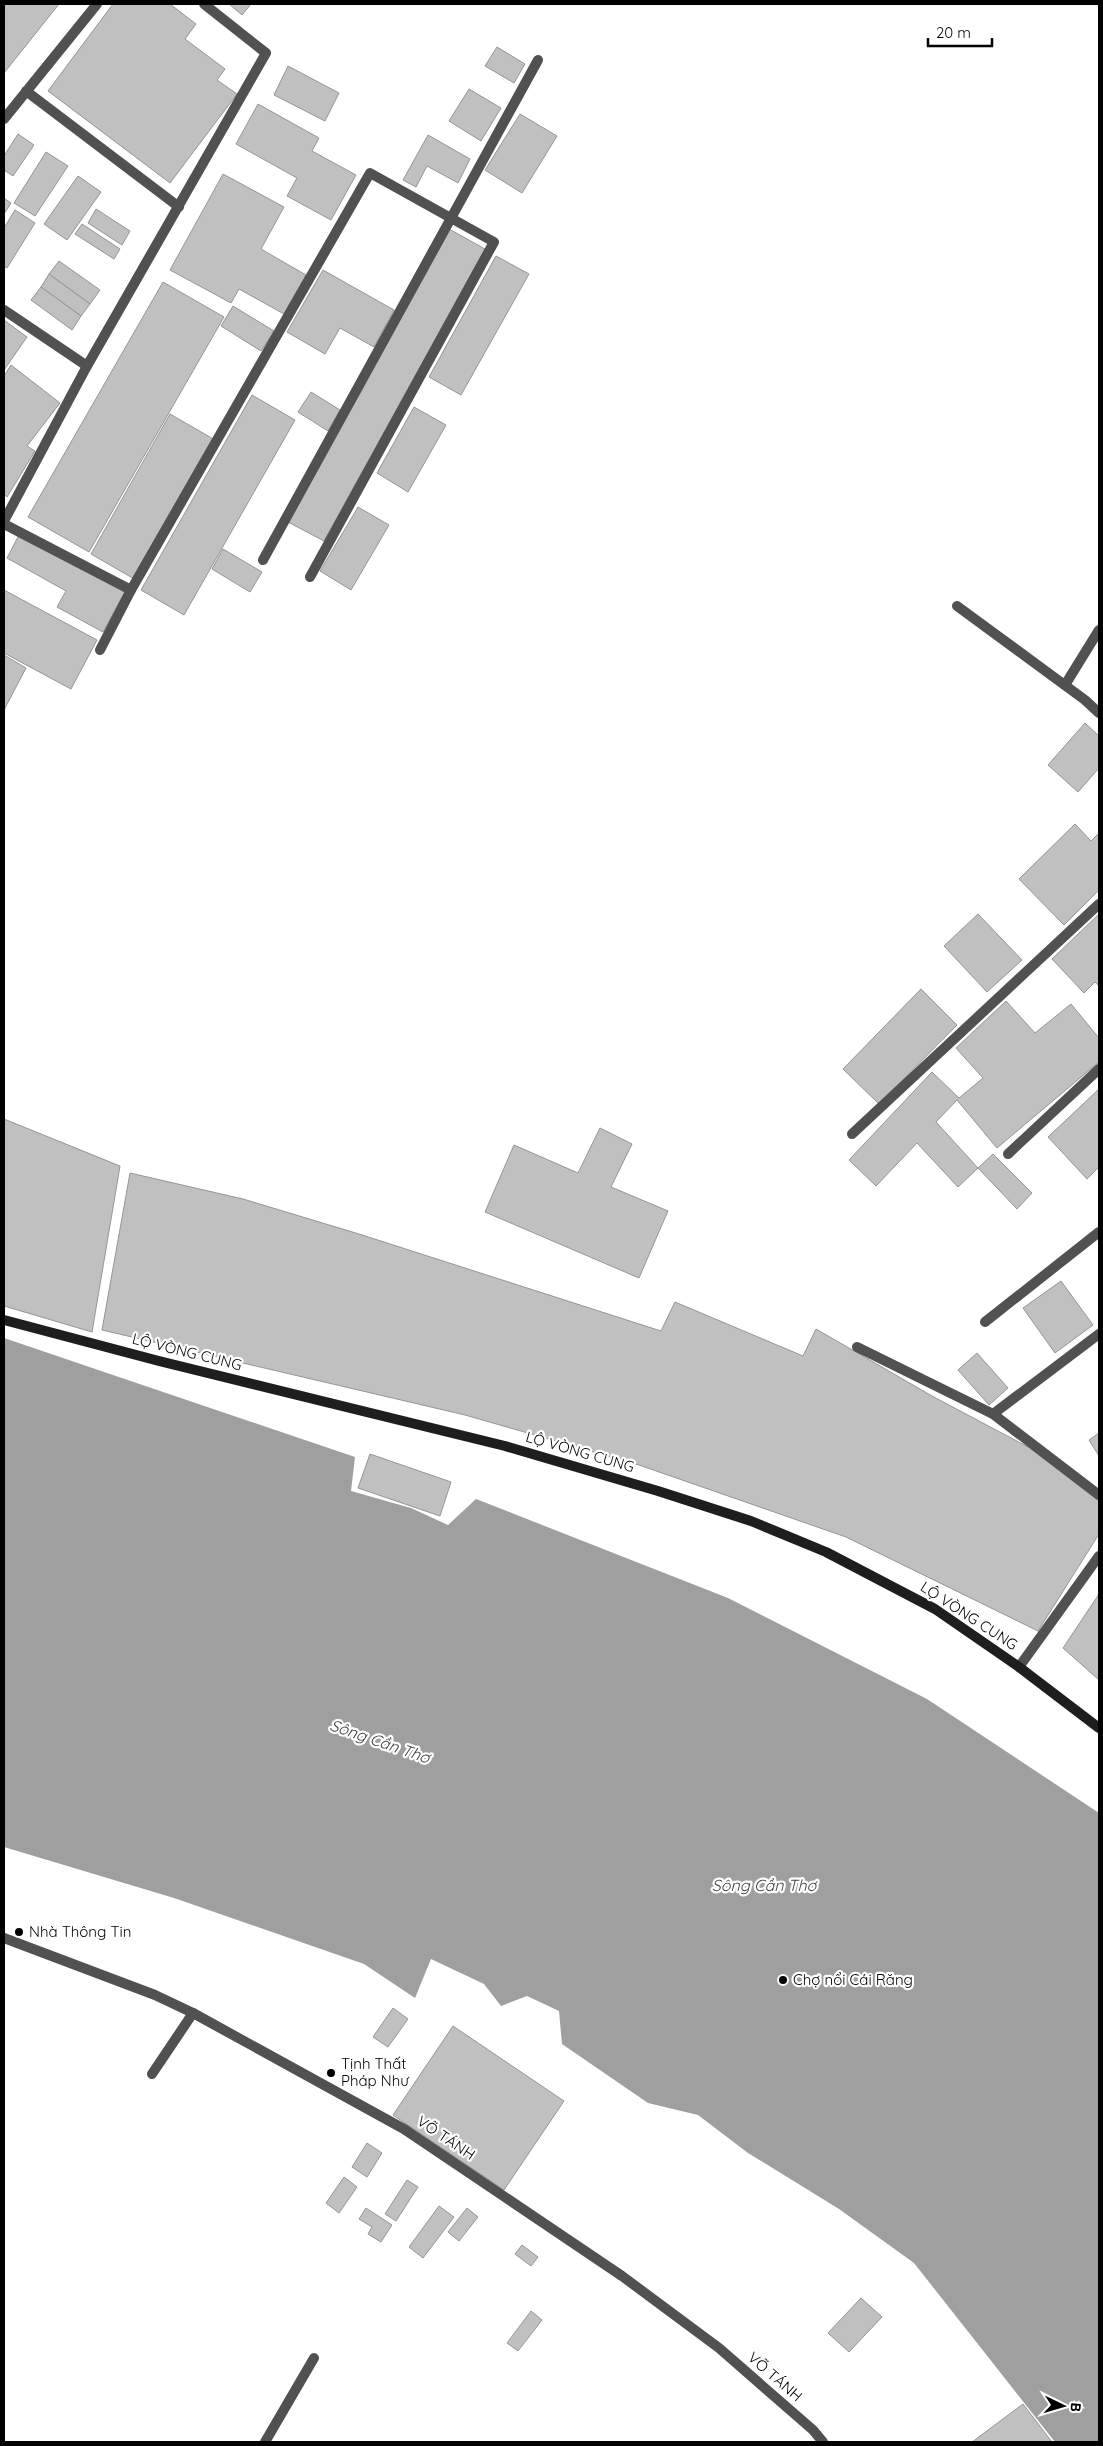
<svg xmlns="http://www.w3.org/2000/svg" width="1103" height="2446" viewBox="0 0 1103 2446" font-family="Quicksand,sans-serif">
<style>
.water{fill:#9f9f9f}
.building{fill:#c0c0c0;stroke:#959595}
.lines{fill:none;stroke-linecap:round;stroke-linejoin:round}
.street{stroke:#515151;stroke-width:10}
.secondary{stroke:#1e1e1e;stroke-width:10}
.poi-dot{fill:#000;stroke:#fff;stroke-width:2}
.labels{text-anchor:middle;stroke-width:4.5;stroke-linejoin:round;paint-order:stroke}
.street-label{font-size:15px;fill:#000;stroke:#fff}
.poi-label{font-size:15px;fill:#000;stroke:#fff;text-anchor:start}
.water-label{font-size:16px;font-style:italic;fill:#404040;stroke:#fff}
</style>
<rect width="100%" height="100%" fill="#fff"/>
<path class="water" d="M4,1338L355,1457L351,1491L411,1508L448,1525L476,1499L728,1598L927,1699L1099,1813V2442H1055L914,2263L839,2209L748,2153L698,2115L648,2103L562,2044L559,2011L527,1996L501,2006L484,1984L431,1959L415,1998L364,1964L174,1898L4,1847Z"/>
<g class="building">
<path d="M4,4H59L4,73Z"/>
<path d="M113,4H170L196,24L185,39L225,69L217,80L237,94L170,183L48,91Z"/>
<path d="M229,4H251L242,15Z"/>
<path d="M497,47L525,64L514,83L485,66Z"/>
<path d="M288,66L339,93L325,121L274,95Z"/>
<path d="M469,89L501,108L481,141L449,121Z"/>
<path d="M258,104L319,138L312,151L356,175L331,220L287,196L297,178L236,144Z"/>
<path d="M520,114L557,136L522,193L485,170Z"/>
<path d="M18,134L34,145L13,176L4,170V156Z"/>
<path d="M428,135L470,159L458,183L427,166L416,187L403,180Z"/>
<path d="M46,152L68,166L35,216L14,203Z"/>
<path d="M223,174L284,207L261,249L306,275L284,314L239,289L231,303L170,270Z"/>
<path d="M78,176L101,192L67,240L44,224Z"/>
<path d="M4,198L11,203L4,214Z"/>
<path d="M96,209L130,231L122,245L88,223Z"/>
<path d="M15,210L35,223L7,268L4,266V228Z"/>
<path d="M82,224L120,249L114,259L75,234Z"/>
<path d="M449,229L485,249L324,541L288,522Z"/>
<path d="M496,256L529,274L461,395L429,377Z"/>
<path d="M59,261L100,290L90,304L49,274Z"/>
<path d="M323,270L394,310L374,347L340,328L325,354L287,332Z"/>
<path d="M49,274L90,304L81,316L41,287Z"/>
<path d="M163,282L224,317L89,552L28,517Z"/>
<path d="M41,287L81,316L72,330L31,300Z"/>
<path d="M233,306L274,331L261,351L221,326Z"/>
<path d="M4,320L27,337L4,370Z"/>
<path d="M11,365L60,403L27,446L35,451L7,497L4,494V376Z"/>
<path d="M311,392L340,410L328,431L298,412Z"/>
<path d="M252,395L295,420L184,615L141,590Z"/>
<path d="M414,407L446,425L408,492L377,473Z"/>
<path d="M170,414L215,440L136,580L91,554Z"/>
<path d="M358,507L389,525L351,590L320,571Z"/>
<path d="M20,533L126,590L103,632L57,607L66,591L7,558Z"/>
<path d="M223,549L262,572L250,592L212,569Z"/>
<path d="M4,590L97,640L71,689L4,653Z"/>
<path d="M4,655L26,668L4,710Z"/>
<path d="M1085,723L1099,736V768L1078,792L1048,765Z"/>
<path d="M1075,824L1091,841L1099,833V890L1064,925L1019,879Z"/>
<path d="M978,914L1022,960L987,992L944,946Z"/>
<path d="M1099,914V986L1095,982L1084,993L1052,959Z"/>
<path d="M921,989L957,1025L879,1104L843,1069Z"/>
<path d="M1006,1001L1035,1033L1071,1004L1099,1038V1062L997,1148L957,1100L936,1122L978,1168L958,1187L917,1143L876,1186L849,1160L932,1072L959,1098L983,1078L956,1048Z"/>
<path d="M1099,1089V1167L1087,1179L1048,1137Z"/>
<path d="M4,1119L120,1166L92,1332L4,1306Z"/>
<path d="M600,1128L632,1144L611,1187L668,1211L639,1278L485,1212L514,1145L578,1173Z"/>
<path d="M993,1154L1032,1193L1017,1209L978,1168Z"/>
<path d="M130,1173L243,1199L359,1234L661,1331L675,1302L803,1356L816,1329L932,1396L1030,1448L1099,1501V1534L1038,1631L846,1537L639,1465L465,1415L102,1330Z"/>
<path d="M1061,1281L1093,1325L1055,1353L1023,1308Z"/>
<path d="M977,1353L1008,1388L989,1405L958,1370Z"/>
<path d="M1099,1433V1456L1089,1440Z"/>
<path d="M370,1454L451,1482L440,1516L358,1488Z"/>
<path d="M1099,1594V1680L1063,1648Z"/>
<path d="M393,2008L408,2019L388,2047L373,2037Z"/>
<path d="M453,2026L564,2101L504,2190L393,2115Z"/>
<path d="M367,2143L382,2153L367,2177L352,2167Z"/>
<path d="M344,2177L357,2187L339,2213L326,2203Z"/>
<path d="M407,2180L418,2187L396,2221L385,2214Z"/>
<path d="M439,2206L454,2217L423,2258L409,2247Z"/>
<path d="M366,2208L392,2225L381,2242L368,2234L372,2227L359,2219Z"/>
<path d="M467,2208L478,2217L459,2241L448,2232Z"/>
<path d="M522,2245L538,2257L531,2266L515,2254Z"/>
<path d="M861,2298L882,2317L849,2352L828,2333Z"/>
<path d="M531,2311L542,2320L518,2351L507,2343Z"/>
<path d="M1023,2404L1052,2442H972Z"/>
</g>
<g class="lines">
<g class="street">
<path d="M26,91L179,207"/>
<path d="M4,119L97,4"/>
<path d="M4,310L87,366"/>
<path d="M4,521L87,366L266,53L204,4"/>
<path d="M4,524L131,590"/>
<path d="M263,560L538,60"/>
<path d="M957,606L1085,700L1099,713"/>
<path d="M100,650L131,590L370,173L494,242L310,577"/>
<path d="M1065,685L1099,630"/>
<path d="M852,1134L1099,904"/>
<path d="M1008,1154L1099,1069"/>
<path d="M985,1322L1099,1232"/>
<path d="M857,1347L993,1414L1099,1495"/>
<path d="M993,1414L1099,1334"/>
<path d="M1019,1667L1099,1556"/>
<path d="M4,1938L155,1995L193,2013L404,2129L622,2276L719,2348L813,2430L823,2442"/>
<path d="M152,2074L193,2013"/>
<path d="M265,2442L314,2358"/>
</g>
<path class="secondary" d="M4,1320L159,1361L505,1446L658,1491L751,1521L826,1552L935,1609L1019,1667L1099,1728"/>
</g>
<g class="poi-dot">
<circle cx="19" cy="1932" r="5"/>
<circle cx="783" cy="1980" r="5"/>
<circle cx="331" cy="2073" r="5"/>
</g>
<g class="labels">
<g class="street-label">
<text transform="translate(187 1352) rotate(14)" y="5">LỘ VÒNG CUNG</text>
<text transform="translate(580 1452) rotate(16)" y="5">LỘ VÒNG CUNG</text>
<text transform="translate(969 1616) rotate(33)" y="5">LỘ VÒNG CUNG</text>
<text transform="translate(446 2138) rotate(34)" y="5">VÕ TÁNH</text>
<text transform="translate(775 2377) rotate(41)" y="5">VÕ TÁNH</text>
</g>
<g class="poi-label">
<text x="29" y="1937">Nhà Thông Tin</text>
<text x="793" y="1985">Chợ nổi Cái Răng</text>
<text x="341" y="2069">Tịnh Thất<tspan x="341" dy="17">Pháp Như</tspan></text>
</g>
<g class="water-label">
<text transform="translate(380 1741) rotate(19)" y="6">Sông Cần Thơ</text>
<text x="764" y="1891">Sông Cần Thơ</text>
</g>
</g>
<rect width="1103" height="2446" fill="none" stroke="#000000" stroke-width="10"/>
<g transform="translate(1063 2406) rotate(95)" stroke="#ffffff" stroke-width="4" paint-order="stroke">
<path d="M0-4L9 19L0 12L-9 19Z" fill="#000000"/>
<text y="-8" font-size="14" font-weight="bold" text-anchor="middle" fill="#000000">B</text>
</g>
<path d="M928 38v8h64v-8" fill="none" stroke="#000000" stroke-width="2.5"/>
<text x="936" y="38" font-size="15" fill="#000000" stroke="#ffffff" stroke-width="4" paint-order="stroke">20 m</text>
</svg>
